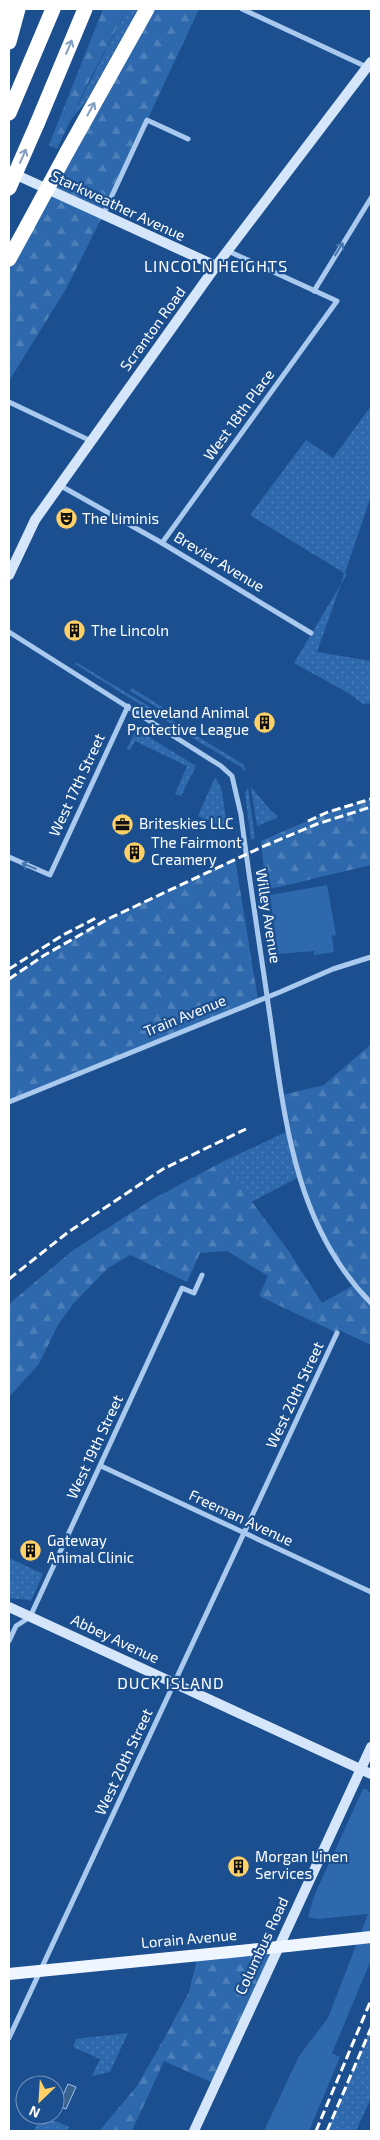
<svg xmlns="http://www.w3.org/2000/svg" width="380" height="2140" viewBox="0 0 380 2140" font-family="'Exo 2',sans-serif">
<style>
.grass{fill:url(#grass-dots)}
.forest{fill:url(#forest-firs)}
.park{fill:#2e69ad}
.water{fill:#3c6290;stroke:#9cc4f0}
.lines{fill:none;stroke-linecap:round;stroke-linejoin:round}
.street{stroke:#a9c9ee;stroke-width:5}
.secondary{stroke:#d6e6fa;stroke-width:10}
.primary{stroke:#f0f6ff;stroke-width:12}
.highway{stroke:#fff;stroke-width:15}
.rail{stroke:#fff;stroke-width:3;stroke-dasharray:9 4;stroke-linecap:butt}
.primary-bridge{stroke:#f0f6ff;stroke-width:12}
.highway-bridge{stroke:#fff;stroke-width:15}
.oneway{stroke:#829ec1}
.oneway2{stroke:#4674ac}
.labels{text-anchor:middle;stroke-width:4.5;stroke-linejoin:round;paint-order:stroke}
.street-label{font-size:15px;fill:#fff;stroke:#1b4f8f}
.poi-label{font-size:15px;fill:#fff;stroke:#1b4f8f;text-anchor:start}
.neighbourhood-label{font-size:16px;letter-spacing:1px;fill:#fff;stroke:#1b4f8f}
</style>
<defs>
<pattern id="grass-dots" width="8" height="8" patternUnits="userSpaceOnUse" patternTransform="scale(1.25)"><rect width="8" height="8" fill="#2e69ad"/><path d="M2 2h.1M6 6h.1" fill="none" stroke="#4d80b9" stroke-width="1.8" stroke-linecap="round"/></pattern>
<pattern id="forest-firs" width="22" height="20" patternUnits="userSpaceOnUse" patternTransform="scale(1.25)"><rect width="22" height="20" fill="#2e69ad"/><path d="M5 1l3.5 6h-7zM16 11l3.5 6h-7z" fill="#4d80b9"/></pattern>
</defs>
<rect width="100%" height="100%" fill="#1b4f8f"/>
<g class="grass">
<path d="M127,9H138L85,103L70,121Z"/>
<path d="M371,406V496L345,573L347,575L341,584L317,652L371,661V703L363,704L350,694L294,663L341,584L344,573L250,515L306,440L333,458Z"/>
<path d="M76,662L178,724L173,725L75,664Z"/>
<path d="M132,688L178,717L183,710L186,711L180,721L130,691Z"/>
<path d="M136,729L196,766L181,796L175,794L187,766L135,741L130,750L127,749Z"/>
<path d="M190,732L243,764L246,772L241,767L191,737Z"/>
<path d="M215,777L221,787L228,829L198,816Z"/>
<path d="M251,787L272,812L277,815V818L257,826Z"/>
<path d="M248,788L255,838L251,840L245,793Z"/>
<path d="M288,1131L299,1177L251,1202L222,1162Z"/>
<path d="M9,1558L43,1574L31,1601C24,1598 16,1600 9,1598Z"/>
<path d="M371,2028V2098L356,2131H327Z"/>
<path d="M128,2033L110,2072L92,2076L100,2059L73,2047L76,2039Z"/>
<path d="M41,2115L69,2127L67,2131H34Z"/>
</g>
<g class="forest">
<path d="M103,9H127L88,83L57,149L49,145Z"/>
<path d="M147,9H199L103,215L66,289L9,381V259Z"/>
<path d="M371,799V865L266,890L261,841L328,812Z"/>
<path d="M235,859L258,1000L9,1102V979L43,956L108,919Z"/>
<path d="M371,1044V1345L339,1330L337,1333L259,1296L268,1276L227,1251L200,1253L187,1282L130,1255L108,1268L73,1304L58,1325L39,1364L9,1397V1304L72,1251L151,1200L222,1162L288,1250L322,1303L354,1285L336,1259L306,1197L282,1095L324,1085Z"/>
<path d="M278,1948L215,2084L164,2061L132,2131H99L137,2086L165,2037L189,1992L198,1955Z"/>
</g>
<g class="park">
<path d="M327,885L336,935L332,936L334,952L314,955V951L278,954L270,895Z"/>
<path d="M363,1789H366L371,1793V1960L332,2053L340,2057L309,2131H264L299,2056L328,2018L368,1914L318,1919L308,1917L314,1896Z"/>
</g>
<path class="water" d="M68,2084L76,2087L66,2109L58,2106Z"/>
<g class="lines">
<g class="street">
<path d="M242,9L369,68"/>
<path d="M103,215L147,120L188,139"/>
<path d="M314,291L371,198"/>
<path d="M9,402L91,441"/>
<path d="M61,486L162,543L311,633"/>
<path d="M162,543L337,301L228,251"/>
<path d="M9,632L221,766L232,776L241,815C249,878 259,940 268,1003C284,1109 291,1222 371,1303"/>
<path d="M9,857L50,875L128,706"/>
<path d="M9,1102L280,992L333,969L371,957"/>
<path d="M101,1466L371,1592"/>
<path d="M9,1641L16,1626L30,1617L182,1288L194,1293L202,1275"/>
<path d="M9,2038L337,1333"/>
</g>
<g class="secondary">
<path d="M10,172L216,266"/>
<path d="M9,575L35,520L216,266L371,62"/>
<path d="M9,1607L371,1774"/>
<path d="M194,2131L371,1747"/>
</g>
<g class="primary">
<path d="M288,1946L371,1937"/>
<path d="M9,1974L240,1951"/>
</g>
<g class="highway">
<path d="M9,42L18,9"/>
<path d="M9,113L53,9"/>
<path d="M37,124L85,9"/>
<path d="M67,152L147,9"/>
<path d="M9,259L27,226"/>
</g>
<g class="rail">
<path d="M308,821L328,812L371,799"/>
<path d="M9,969L63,935L96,918"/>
<path d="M9,979L43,956L108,919L262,847L317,824L371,807"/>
<path d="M9,1279L67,1233L163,1169L246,1129"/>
<path d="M316,2131L371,2000"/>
<path d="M327,2131L371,2028"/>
</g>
<path class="primary-bridge" d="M240,1951L288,1946"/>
<g class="highway-bridge">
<path d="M9,188L37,124"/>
<path d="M27,226L67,152"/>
</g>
</g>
<defs><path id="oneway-shaft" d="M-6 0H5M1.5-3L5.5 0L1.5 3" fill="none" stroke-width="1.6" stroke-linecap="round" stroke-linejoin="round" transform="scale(1.25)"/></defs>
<g class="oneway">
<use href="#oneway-shaft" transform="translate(69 47) rotate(-67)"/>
<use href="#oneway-shaft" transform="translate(91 109) rotate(-61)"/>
<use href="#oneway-shaft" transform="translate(23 156) rotate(-66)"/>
</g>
<g class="oneway2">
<use href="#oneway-shaft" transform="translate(339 249) rotate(-58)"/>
<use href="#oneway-shaft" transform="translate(29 866) rotate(-157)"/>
</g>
<defs>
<symbol id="theatre-disc" viewBox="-11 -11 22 22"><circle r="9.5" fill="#ffd166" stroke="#1b4f8f"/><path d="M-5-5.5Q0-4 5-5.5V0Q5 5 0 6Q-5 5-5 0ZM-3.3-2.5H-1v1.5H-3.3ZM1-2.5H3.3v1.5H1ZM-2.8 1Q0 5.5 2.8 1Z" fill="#111"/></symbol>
<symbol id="building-disc" viewBox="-11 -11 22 22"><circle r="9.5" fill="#ffd166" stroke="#1b4f8f"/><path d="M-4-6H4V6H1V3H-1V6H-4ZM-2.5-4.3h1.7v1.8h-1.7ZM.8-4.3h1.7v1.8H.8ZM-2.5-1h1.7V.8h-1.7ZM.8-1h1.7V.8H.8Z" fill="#111"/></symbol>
<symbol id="office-disc" viewBox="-11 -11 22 22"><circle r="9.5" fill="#ffd166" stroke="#1b4f8f"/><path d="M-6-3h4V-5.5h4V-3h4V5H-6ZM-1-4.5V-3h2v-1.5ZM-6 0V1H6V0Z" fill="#111"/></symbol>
</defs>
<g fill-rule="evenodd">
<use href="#theatre-disc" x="54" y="506" width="25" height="25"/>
<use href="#building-disc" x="62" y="618" width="25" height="25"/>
<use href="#building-disc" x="252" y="710" width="25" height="25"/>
<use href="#office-disc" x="110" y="812" width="25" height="25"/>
<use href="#building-disc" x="122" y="840" width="25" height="25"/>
<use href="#building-disc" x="18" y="1538" width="25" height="25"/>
<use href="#building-disc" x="226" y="1854" width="25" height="25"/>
</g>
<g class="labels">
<g class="street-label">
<text transform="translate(118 206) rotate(25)" y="5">Starkweather Avenue</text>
<text transform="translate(153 329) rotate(-54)" y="5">Scranton Road</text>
<text transform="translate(239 415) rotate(-54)" y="5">West 18th Place</text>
<text transform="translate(219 562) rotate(31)" y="5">Brevier Avenue</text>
<text transform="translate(77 785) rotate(-65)" y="5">West 17th Street</text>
<text transform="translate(268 916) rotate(81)" y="5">Willey Avenue</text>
<text transform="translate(185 1016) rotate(-22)" y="5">Train Avenue</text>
<text transform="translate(295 1395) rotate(-65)" y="5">West 20th Street</text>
<text transform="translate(95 1447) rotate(-65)" y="5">West 19th Street</text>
<text transform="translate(241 1518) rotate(25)" y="5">Freeman Avenue</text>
<text transform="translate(115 1639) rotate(25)" y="5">Abbey Avenue</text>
<text transform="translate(124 1762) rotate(-65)" y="5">West 20th Street</text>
<text transform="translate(189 1939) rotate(-5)" y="5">Lorain Avenue</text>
<text transform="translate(262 1946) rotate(-65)" y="5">Columbus Road</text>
</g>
<g class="poi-label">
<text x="82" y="524">The Liminis</text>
<text x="91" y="636">The Lincoln</text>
<text x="249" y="718" text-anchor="end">Cleveland Animal<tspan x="249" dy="17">Protective League</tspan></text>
<text x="139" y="829">Briteskies LLC</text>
<text x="151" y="848">The Fairmont<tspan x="151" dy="17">Creamery</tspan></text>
<text x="47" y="1546">Gateway<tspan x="47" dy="17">Animal Clinic</tspan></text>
<text x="255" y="1862">Morgan Linen<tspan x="255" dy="17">Services</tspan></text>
</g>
<g class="neighbourhood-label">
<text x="216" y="272">LINCOLN HEIGHTS</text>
<text x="171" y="1689">DUCK ISLAND</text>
</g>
</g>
<rect width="380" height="2140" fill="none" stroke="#ffffff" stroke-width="20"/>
<g transform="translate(40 2100) rotate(205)"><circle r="24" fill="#1b4f8f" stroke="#7695bc"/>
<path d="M0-4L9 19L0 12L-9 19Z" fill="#ffd166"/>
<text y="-8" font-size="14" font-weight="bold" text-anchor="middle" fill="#ffffff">N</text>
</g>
</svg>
